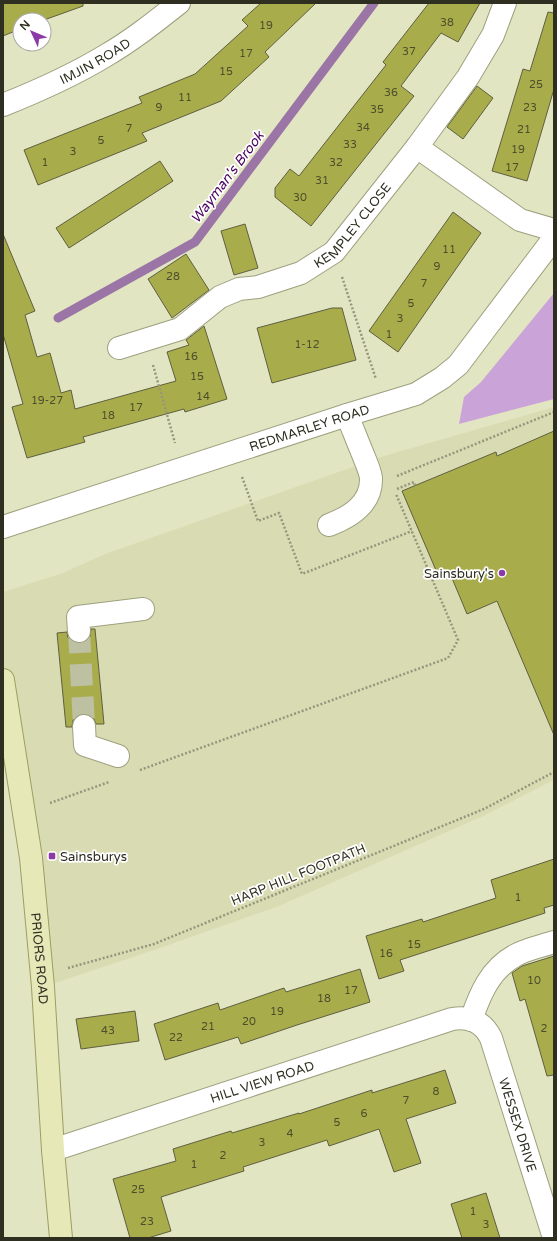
<svg xmlns="http://www.w3.org/2000/svg" width="557" height="1241" viewBox="0 0 557 1241" font-family="'Varela Round',sans-serif">
<style>
.built{fill:#d9dcb2}
.green{fill:#caa4d8}
.lines{fill:none;stroke-linecap:round;stroke-linejoin:round}
.stream{stroke:#9a75a5;stroke-width:9}
.building{fill:#a9ac4b;stroke:#5e5f41}
.minor-tunnel{stroke:#bec0a2;stroke-width:22;stroke-dasharray:22 11;stroke-linecap:butt}
.minor-casing{stroke:#9ea07f;stroke-width:24}
.major-casing{stroke:#9b9d63;stroke-width:24}
.path{stroke:#95977d;stroke-width:2.5;stroke-dasharray:2 2;stroke-linecap:butt}
.minor{stroke:#fff;stroke-width:22}
.major{stroke:#e6e8b7;stroke-width:22}
.poi-dot{fill:#8c3aa8;stroke:#fff;stroke-width:1.5}
.labels{text-anchor:middle;stroke-width:3.5;stroke-linejoin:round;paint-order:stroke}
.number-label{font-size:11px;fill:#4d4e2c}
.street-label{font-size:13px;fill:#2e2e21;stroke:#fff}
.poi-label{font-size:13px;fill:#2e2e21;stroke:#fff;text-anchor:end}
.water-label{font-size:14px;font-style:italic;fill:#4a005f;stroke:#fff}
</style>
<rect width="100%" height="100%" fill="#e2e5c2"/>
<path class="built" d="M554,407V780L481,817L279,906L154,950L43,987L3,680V592L63,573L105,554L384,456Z"/>
<path class="green" d="M554,293V399L459,424L464,397L481,382Z"/>
<g class="lines">
<path class="stream" d="M58,318L195,242L374,3"/>
</g>
<g class="building">
<path d="M3,3H83V6L44,20H20V29L3,36Z"/>
<path d="M261,3H316L265,52L269,57L221,101L142,133L147,141L38,185L24,150L142,103L139,97L195,74L248,26L242,20Z"/>
<path d="M429,3H480L458,42L441,33L401,86L414,96L311,226L275,197V188L290,169L299,176L386,65L383,62Z"/>
<path d="M548,12L554,13V89L527,181L492,171L523,69L530,71Z"/>
<path d="M477,86L493,98L463,139L447,127Z"/>
<path d="M160,161L173,181L69,248L56,228Z"/>
<path d="M453,212L481,233L398,352L369,331Z"/>
<path d="M245,224L258,268L234,275L221,231Z"/>
<path d="M3,234L35,311L25,315L37,357L50,353L61,393L71,390L75,409L176,381L167,352L189,345L186,340L204,326L227,399L185,412L184,409L83,437L85,442L27,458L12,407L23,404L3,334Z"/>
<path d="M186,254L209,290L172,318L148,279Z"/>
<path d="M332,308H342L356,360L272,383L257,328Z"/>
<path d="M554,431V735L497,601L467,614L449,571L438,575L402,491L496,452L497,456Z"/>
<path d="M91,629H95L104,724H96L94,719L90,715L83,714L77,716L73,720L72,727H66L57,633L67,632L68,638L73,642L80,643L86,642L90,637Z"/>
<path d="M554,859V905L544,908L545,913L400,960L404,971L379,979L366,936L422,919L423,922L496,898L491,880Z"/>
<path d="M554,956V1075L547,1076L525,999L520,1001L512,973L522,966Z"/>
<path d="M360,969L370,1002L297,1025L241,1044L238,1037L165,1060L154,1024L218,1003L220,1010L284,988L286,992Z"/>
<path d="M135,1011L139,1041L81,1049L76,1019Z"/>
<path d="M445,1070L456,1103L406,1119L421,1163L394,1172L379,1129L329,1146L327,1140L243,1167L244,1171L161,1197L171,1231L148,1238H130L113,1179L176,1161L173,1149L231,1131L232,1133L299,1113V1114L372,1090V1093Z"/>
<path d="M486,1193L500,1238H462L451,1204Z"/>
</g>
<g class="lines">
<path class="minor-tunnel" d="M79,631L84,726"/>
<defs>
<g id="minor">
<path id="s1" d="M3,105C38,91 72,76 105,56C131,41 155,22 179,3"/>
<path d="M417,147L520,220L554,230"/>
<path id="s2" d="M119,348L180,329L220,297L239,289L258,287L301,273L334,252L417,147L468,77L493,35L505,3"/>
<path d="M329,525C350,517 372,504 371,478C370,470 365,460 362,452C357,440 352,427 347,415"/>
<path id="s3" d="M3,527L347,415L416,394L442,378L458,365L554,238"/>
<path d="M79,631L78,617L143,609"/>
<path d="M84,726L85,745L118,756"/>
<path d="M471,1020C480,994 490,969 516,955C527,949 542,946 554,942"/>
<path id="s4" d="M53,1150L452,1019C470,1016 483,1022 491,1038L554,1238"/>
</g>
<g id="major">
<path id="s5" d="M3,680L31,858L43,987L53,1150L61,1238"/>
</g>
</defs>
<use href="#minor" class="minor-casing"/>
<use href="#major" class="major-casing"/>
<g class="path">
<path d="M342,277L376,379"/>
<path d="M153,365L175,443"/>
<path d="M397,476L554,412"/>
<path d="M242,477L258,521L279,513L302,574L412,531"/>
<path d="M397,489L414,482L415,486"/>
<path d="M140,770L448,658L458,640L396,494"/>
<path d="M50,803L109,782"/>
<path d="M68,968L154,944L484,809L554,772"/>
</g>
<use href="#minor" class="minor"/>
<use href="#major" class="major"/>
</g>
<g class="poi-dot">
<circle cx="502" cy="573" r="4"/>
<rect x="48" y="852" width="8" height="8" rx="2"/>
</g>
<g class="labels">
<g class="number-label">
<text x="447" y="26">38</text>
<text x="266" y="29">19</text>
<text x="409" y="55">37</text>
<text x="246" y="57">17</text>
<text x="226" y="75">15</text>
<text x="536" y="88">25</text>
<text x="391" y="96">36</text>
<text x="185" y="101">11</text>
<text x="159" y="111">9</text>
<text x="530" y="111">23</text>
<text x="377" y="113">35</text>
<text x="363" y="131">34</text>
<text x="129" y="132">7</text>
<text x="524" y="133">21</text>
<text x="101" y="144">5</text>
<text x="350" y="148">33</text>
<text x="518" y="153">19</text>
<text x="73" y="155">3</text>
<text x="45" y="166">1</text>
<text x="336" y="166">32</text>
<text x="512" y="171">17</text>
<text x="322" y="184">31</text>
<text x="300" y="201">30</text>
<text x="449" y="253">11</text>
<text x="437" y="270">9</text>
<text x="173" y="280">28</text>
<text x="424" y="287">7</text>
<text x="411" y="307">5</text>
<text x="400" y="322">3</text>
<text x="389" y="338">1</text>
<text x="307" y="348">1-12</text>
<text x="191" y="360">16</text>
<text x="197" y="380">15</text>
<text x="203" y="400">14</text>
<text x="47" y="404">19-27</text>
<text x="136" y="411">17</text>
<text x="108" y="419">18</text>
<text x="518" y="901">1</text>
<text x="414" y="948">15</text>
<text x="386" y="957">16</text>
<text x="534" y="984">10</text>
<text x="351" y="994">17</text>
<text x="324" y="1002">18</text>
<text x="277" y="1015">19</text>
<text x="249" y="1025">20</text>
<text x="208" y="1030">21</text>
<text x="544" y="1032">2</text>
<text x="108" y="1034">43</text>
<text x="176" y="1041">22</text>
<text x="436" y="1095">8</text>
<text x="406" y="1104">7</text>
<text x="364" y="1117">6</text>
<text x="337" y="1126">5</text>
<text x="290" y="1137">4</text>
<text x="262" y="1146">3</text>
<text x="223" y="1159">2</text>
<text x="194" y="1168">1</text>
<text x="138" y="1193">25</text>
<text x="473" y="1215">1</text>
<text x="147" y="1225">23</text>
<text x="486" y="1228">3</text>
</g>
<g class="street-label">
<text dy="5" stroke="none"><textPath href="#s1" startOffset="102">IMJIN ROAD</textPath></text>
<text dy="5" stroke="none"><textPath href="#s2" startOffset="271">KEMPLEY CLOSE</textPath></text>
<text dy="5" stroke="none"><textPath href="#s3" startOffset="322">REDMARLEY ROAD</textPath></text>
<text transform="translate(298 874) rotate(-22)" y="5">HARP HILL FOOTPATH</text>
<text dy="5" stroke="none"><textPath href="#s5" startOffset="281">PRIORS ROAD</textPath></text>
<text dy="5" stroke="none"><textPath href="#s4" startOffset="220">HILL VIEW ROAD</textPath></text>
<text dy="5" stroke="none"><textPath href="#s4" startOffset="558">WESSEX DRIVE</textPath></text>
</g>
<g class="poi-label">
<text x="494" y="578">Sainsbury's</text>
<text x="60" y="861" text-anchor="start">Sainsburys</text>
</g>
<g class="water-label">
<text transform="translate(227 177) rotate(-53)" y="5">Wayman's Brook</text>
</g>
</g>
<rect width="557" height="1241" fill="none" stroke="#2e2e21" stroke-width="8"/>
<g transform="translate(32 32) rotate(314)"><circle r="19" fill="#ffffff" stroke="#ababa6"/>
<path d="M0-3L7 15L0 10L-7 15Z" fill="#8c3aa8"/>
<text y="-6" font-size="11" font-weight="bold" text-anchor="middle" fill="#2e2e21">N</text>
</g>
</svg>
